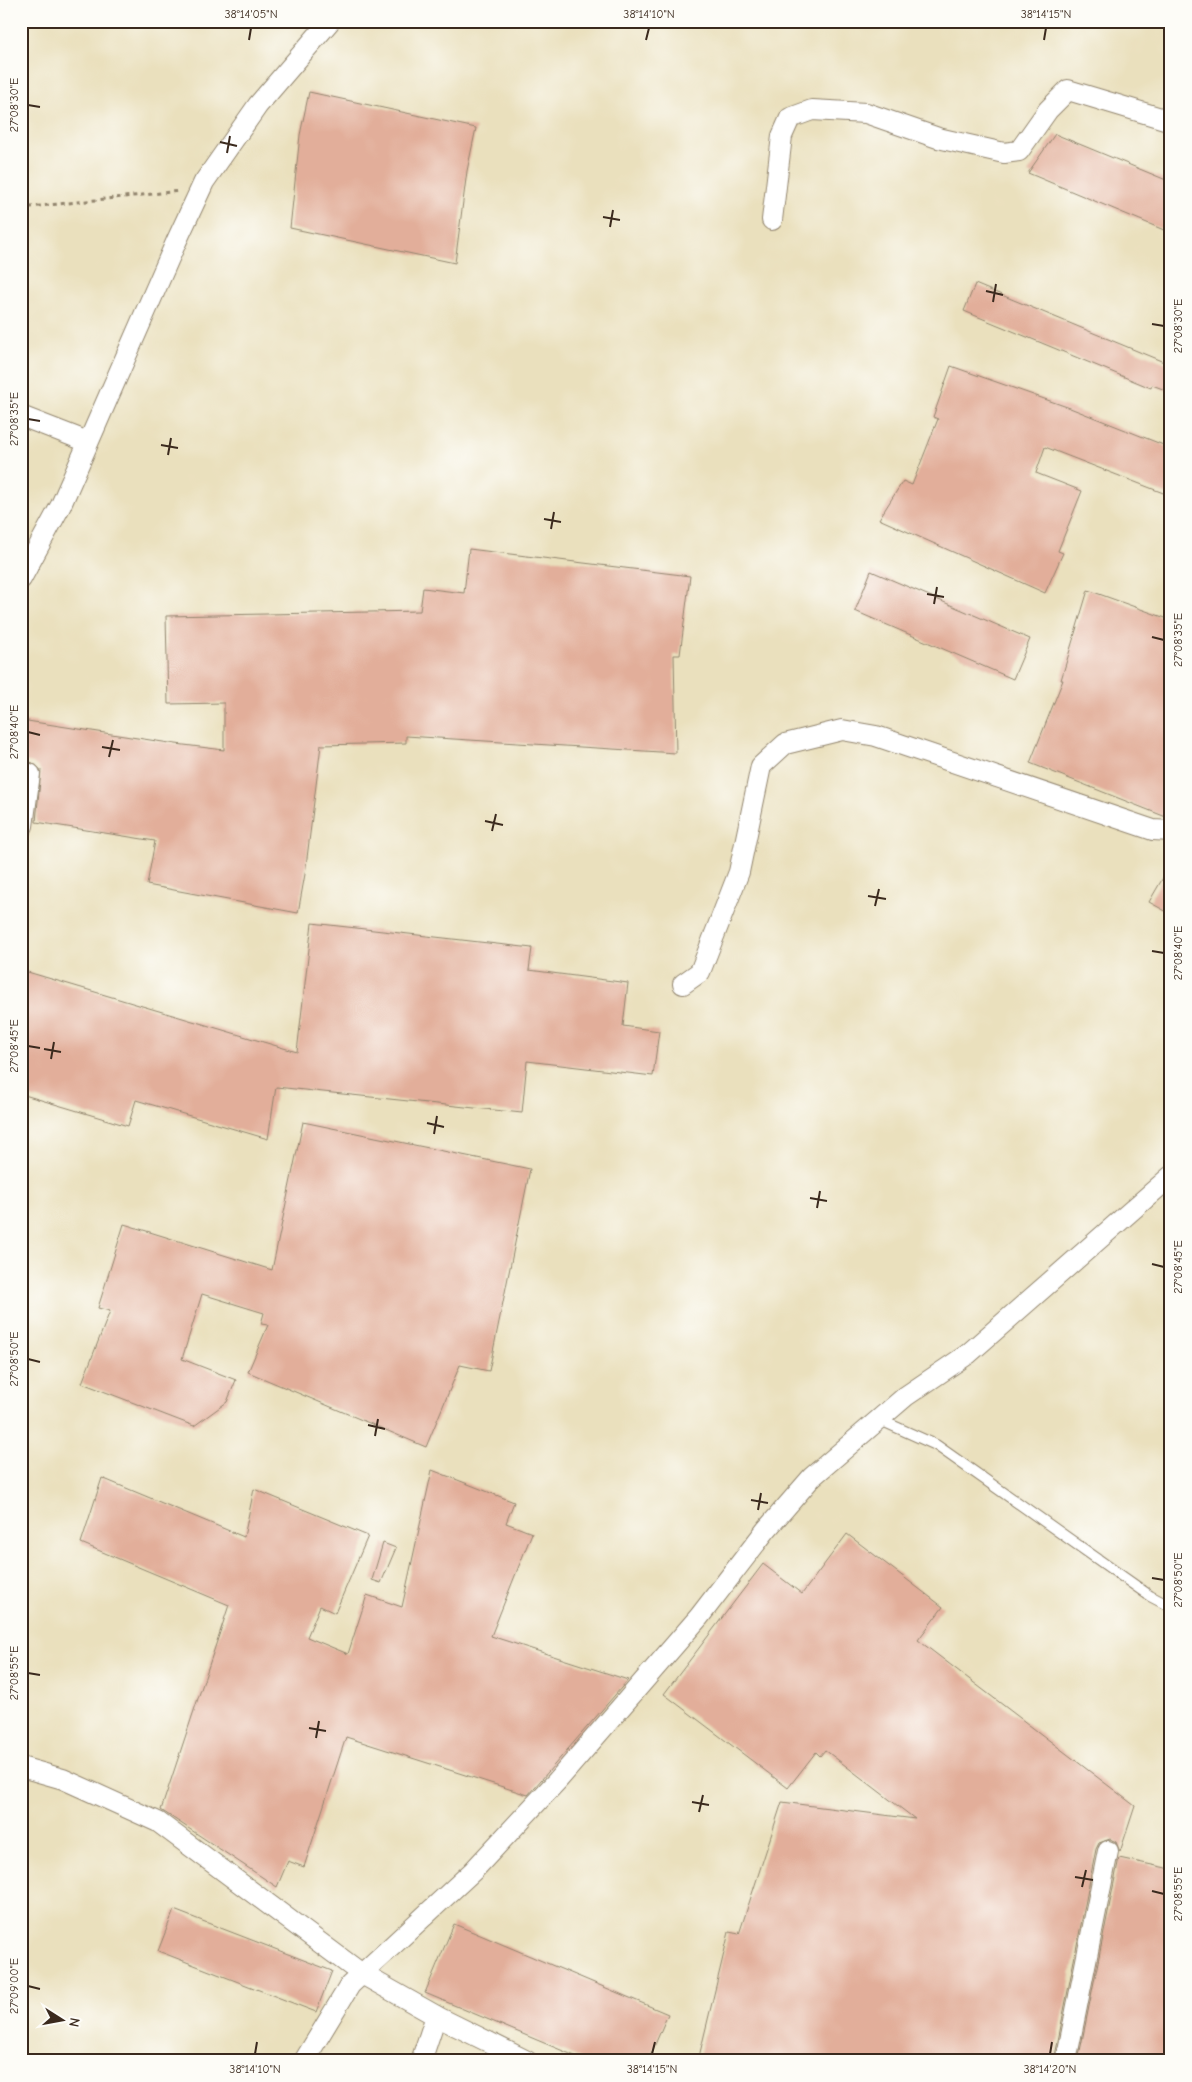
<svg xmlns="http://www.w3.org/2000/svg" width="1192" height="2082" viewBox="0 0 1192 2082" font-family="'Comic Neue',sans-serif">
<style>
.building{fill:#e2ae9a}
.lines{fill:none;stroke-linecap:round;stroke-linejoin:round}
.lane-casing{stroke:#92856e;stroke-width:12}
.street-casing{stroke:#92856e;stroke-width:22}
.path{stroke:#92856e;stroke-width:3;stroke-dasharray:4 4;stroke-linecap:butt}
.lane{stroke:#fff;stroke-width:10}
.street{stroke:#fff;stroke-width:20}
.ticks{fill:none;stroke:#3b2a1e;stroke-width:2}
.neatline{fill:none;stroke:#3b2a1e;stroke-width:2}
.ticks-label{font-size:12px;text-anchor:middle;fill:#3b2a1e}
</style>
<rect width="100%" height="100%" fill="#fdfcf7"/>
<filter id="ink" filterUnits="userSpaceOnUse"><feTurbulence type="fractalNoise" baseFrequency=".02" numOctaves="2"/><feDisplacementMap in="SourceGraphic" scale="10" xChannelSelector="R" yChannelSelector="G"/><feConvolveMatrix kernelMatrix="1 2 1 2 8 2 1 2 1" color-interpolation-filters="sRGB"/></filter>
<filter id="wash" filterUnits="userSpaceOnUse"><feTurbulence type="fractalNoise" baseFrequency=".0096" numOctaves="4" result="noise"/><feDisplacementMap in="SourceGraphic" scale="20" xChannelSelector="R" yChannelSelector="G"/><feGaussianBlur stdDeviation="1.12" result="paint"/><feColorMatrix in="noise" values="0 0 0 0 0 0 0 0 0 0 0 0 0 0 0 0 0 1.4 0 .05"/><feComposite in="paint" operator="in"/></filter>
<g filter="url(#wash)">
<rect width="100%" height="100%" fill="#eae0bd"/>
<g id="blocks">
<g class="building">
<path d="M309,92L476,128L467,171L455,263L290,228L300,135Z"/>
<path d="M1055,134L1171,182V233L1028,173Z"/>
<path d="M975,284L1171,365V392L1152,385L1151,388L964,311Z"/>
<path d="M951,366L1070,408L1171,448V496L1045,447L1036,473L1082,491L1058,551L1063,553L1045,593L879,519L903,481L912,485L938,419L933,417Z"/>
<path d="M469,549L690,576L680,655H674L676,753L406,736V743L321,745L305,874L298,913L147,885L155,841L36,822L41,770L33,763L21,760V720L176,744L224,750V703L168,704L166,616L420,611L423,588L464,593Z"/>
<path d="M871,571L1030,639L1013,679L855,611Z"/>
<path d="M1088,590L1171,620V819L1030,763L1063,680H1061Z"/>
<path d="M1171,864V914L1149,902Z"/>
<path d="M312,923L532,948L529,970L628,983L623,1026L659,1031L653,1076L527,1061L522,1113L276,1087L268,1139L136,1100L128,1126L21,1094V970L297,1052Z"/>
<path d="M303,1122L530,1169L489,1371L460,1365L426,1447L248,1372L268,1325L261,1324L264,1313L202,1294L182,1359L236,1380L227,1402L194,1426L82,1383L110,1311L98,1308L124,1224L272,1270Z"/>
<path d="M432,1470L514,1502L506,1523L532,1533L491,1636L628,1680L528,1795L346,1737L304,1867L288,1861L277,1887L161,1810L229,1605L81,1543L102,1478L244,1537L254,1489L368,1536L335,1613L320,1606L307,1637L348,1654L367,1595L402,1607Z"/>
<path d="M847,1534L943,1607L918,1640L1135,1806L1120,1852L1116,1842L1110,1839L1099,1843L1096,1849L1054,2061H698L729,1932L739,1934L782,1802L915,1819L825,1750L820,1756L816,1752L788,1788L664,1694L763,1564L802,1594Z"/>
<path d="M383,1543L396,1548L381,1583L372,1580Z"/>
<path d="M1119,1858L1171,1869V2061H1078Z"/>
<path d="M174,1910L332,1971L316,2012L158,1951Z"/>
<path d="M454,1924L668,2014L648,2061H587L425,1993Z"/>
</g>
</g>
</g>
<g filter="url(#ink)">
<use href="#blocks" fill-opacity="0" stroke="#92856e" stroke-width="1"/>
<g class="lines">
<defs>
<path id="lane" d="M878,1419L936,1445L1150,1596L1171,1607"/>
<g id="street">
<path d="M772,220L782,136L790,118L812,110L866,113L938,138L1004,153L1019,151L1048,110L1068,90L1171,121"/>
<path d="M21,416L88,442"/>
<path d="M21,579L61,505L177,240L204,182L258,105L330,21"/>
<path d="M21,772L30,774L23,826H21"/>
<path d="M683,984L700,972L739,872L761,766L785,744L842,730L876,736L1153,830L1171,831"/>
<path d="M21,1767L63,1779L158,1822L362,1974L440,2018L527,2061"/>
<path d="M304,2061L350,1985L473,1871L557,1781L699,1617L766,1530L812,1477L906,1396L968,1354L1171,1176"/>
<path d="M421,2061L436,2016"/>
<path d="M1066,2061L1108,1851"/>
</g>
</defs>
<use href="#lane" class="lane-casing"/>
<use href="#street" class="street-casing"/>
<path class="path" d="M21,208L180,191"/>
<use href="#lane" class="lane"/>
<use href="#street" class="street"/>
</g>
</g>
<path class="ticks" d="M249,40L251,28M646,40L649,28M1044,40L1046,28M28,105L40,107M220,142L237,146M227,153L230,136M603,217L620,220M610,227L613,210M986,291L1003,295M993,302L996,284M1152,324L1164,326M28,419L40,421M161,445L178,448M168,455L171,438M544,519L561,522M551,529L554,512M927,594L944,597M934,604L937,587M1152,637L1164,640M28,732L40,735M102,747L120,750M109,757L113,740M485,821L503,825M492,831L496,814M868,896L886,899M875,906L879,889M1152,951L1164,953M28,1046L40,1048M44,1049L61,1052M51,1059L54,1042M427,1123L444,1127M434,1134L437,1116M810,1198L827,1201M817,1208L820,1191M1152,1264L1164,1267M28,1359L40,1362M368,1425L385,1429M375,1436L378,1419M751,1500L768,1503M758,1510L761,1493M1152,1578L1164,1580M28,1673L40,1675M309,1728L326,1731M316,1738L319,1721M692,1802L709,1805M699,1812L703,1795M1075,1877L1093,1880M1082,1887L1086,1870M1152,1891L1164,1894M28,1986L40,1989M255,2054L257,2042M652,2054L655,2042M1050,2054L1052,2042"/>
<rect width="1192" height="2082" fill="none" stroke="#fdfcf7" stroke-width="55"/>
<g transform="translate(62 2020) rotate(101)" stroke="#fdfcf7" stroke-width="4" paint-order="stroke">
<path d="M0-4L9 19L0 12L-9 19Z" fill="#3b2a1e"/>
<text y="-8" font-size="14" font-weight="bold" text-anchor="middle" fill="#3b2a1e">N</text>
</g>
<rect x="28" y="28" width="1136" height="2026" class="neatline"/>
<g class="ticks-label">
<text x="251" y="18">38°14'05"N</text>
<text x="649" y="18">38°14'10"N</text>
<text x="1046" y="18">38°14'15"N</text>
<text transform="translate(14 105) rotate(-90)" y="4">27°08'30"E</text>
<text transform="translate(1178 326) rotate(-90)" y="4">27°08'30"E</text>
<text transform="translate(14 419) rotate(-90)" y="4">27°08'35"E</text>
<text transform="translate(1178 640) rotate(-90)" y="4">27°08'35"E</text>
<text transform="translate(14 732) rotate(-90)" y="4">27°08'40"E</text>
<text transform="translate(1178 953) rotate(-90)" y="4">27°08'40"E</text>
<text transform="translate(14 1046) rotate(-90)" y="4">27°08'45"E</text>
<text transform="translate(1178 1267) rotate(-90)" y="4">27°08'45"E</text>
<text transform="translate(14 1359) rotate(-90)" y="4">27°08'50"E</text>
<text transform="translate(1178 1580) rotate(-90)" y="4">27°08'50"E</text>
<text transform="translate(14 1673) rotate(-90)" y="4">27°08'55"E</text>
<text transform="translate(1178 1894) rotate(-90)" y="4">27°08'55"E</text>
<text transform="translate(14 1986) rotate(-90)" y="4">27°09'00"E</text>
<text x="255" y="2073">38°14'10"N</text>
<text x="652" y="2073">38°14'15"N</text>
<text x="1050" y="2073">38°14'20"N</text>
</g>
</svg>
